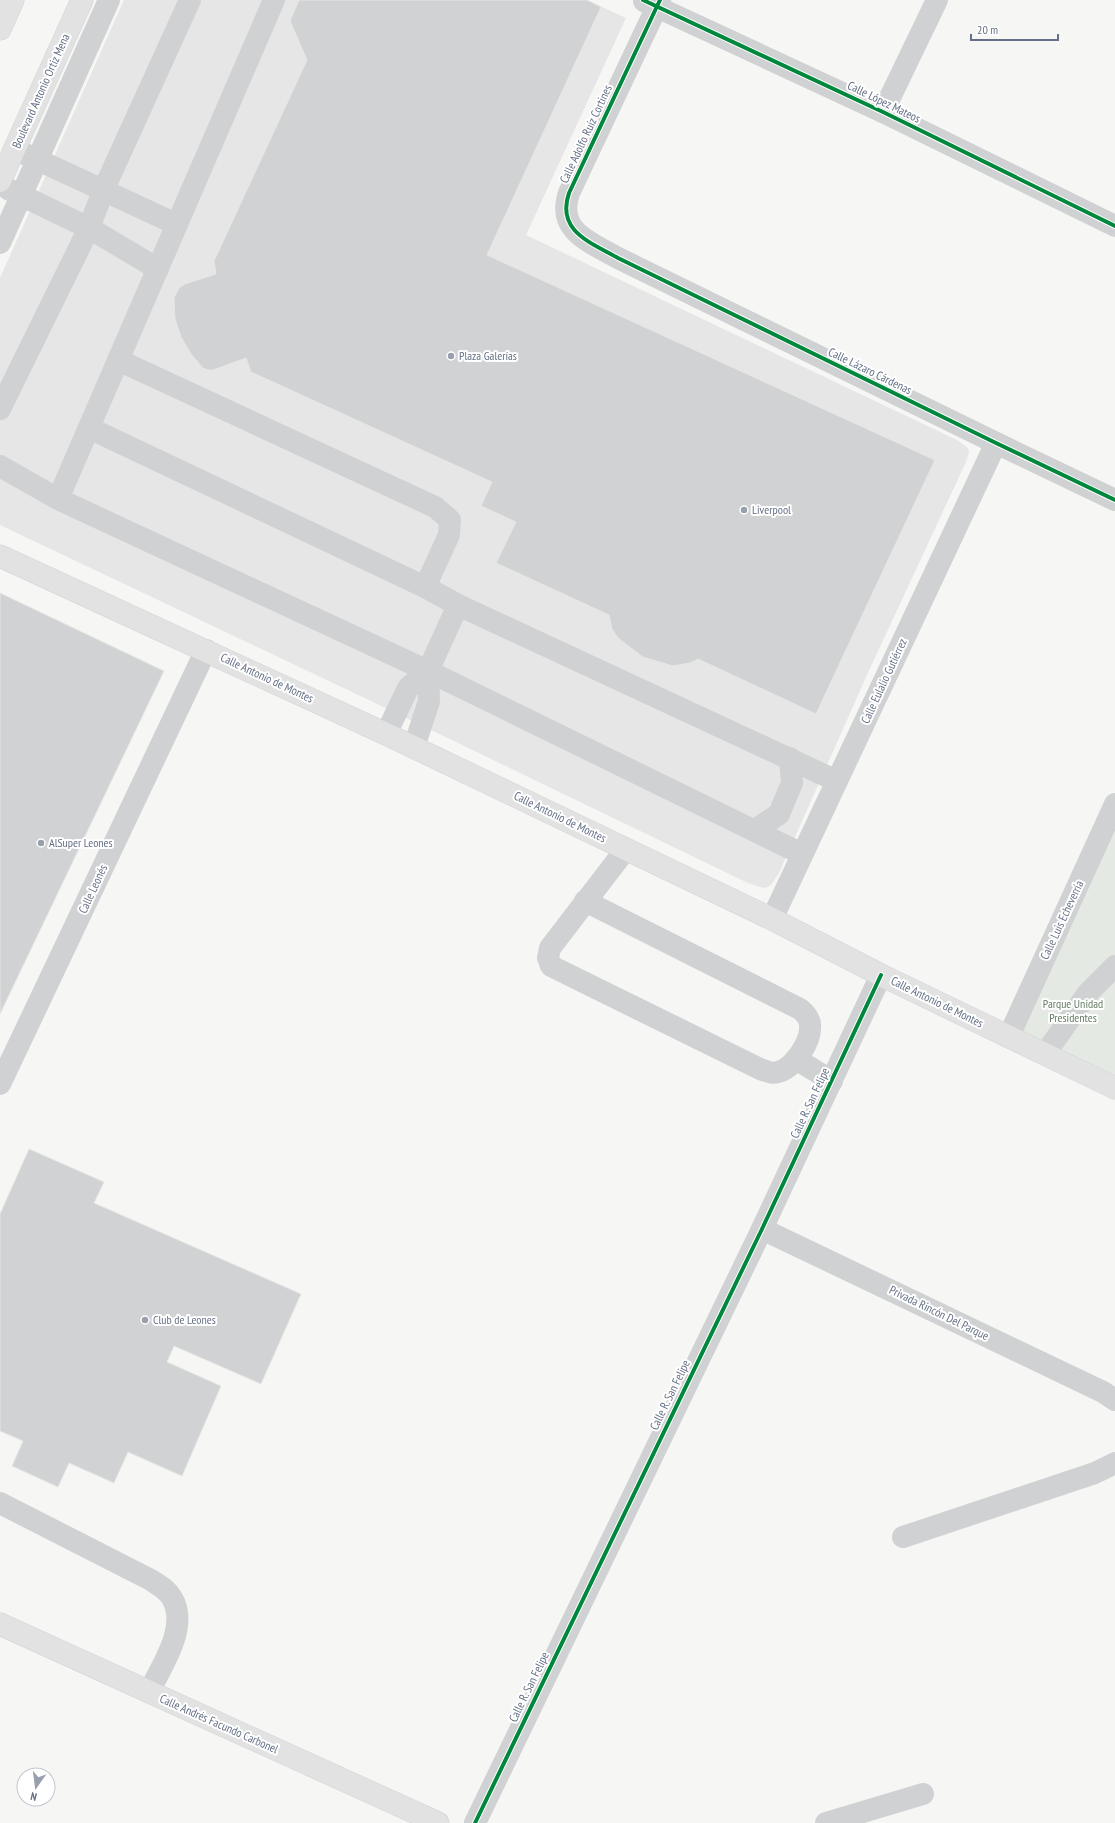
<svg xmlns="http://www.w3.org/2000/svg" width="1115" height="1823" viewBox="0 0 1115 1823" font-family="'PT Sans Narrow',sans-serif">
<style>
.built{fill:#e6e6e7}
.green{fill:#e5e9e3}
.building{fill:#d1d2d3;stroke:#e6e6e4}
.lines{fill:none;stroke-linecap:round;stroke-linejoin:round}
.major-casing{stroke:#d1d3d4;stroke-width:23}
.minor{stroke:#d0d1d2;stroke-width:22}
.major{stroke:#e2e2e3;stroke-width:22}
.cycleway-casing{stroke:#fff;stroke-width:6}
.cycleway{stroke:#00873e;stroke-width:4}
.poi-dot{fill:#989fad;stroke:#fff;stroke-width:1.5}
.labels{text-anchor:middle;stroke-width:4;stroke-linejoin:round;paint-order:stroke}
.street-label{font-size:12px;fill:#657086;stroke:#fff}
.poi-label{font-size:12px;fill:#657086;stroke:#fff;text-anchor:start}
.park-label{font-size:12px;fill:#647d64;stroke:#fff}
</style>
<rect width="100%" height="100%" fill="#f6f6f5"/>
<path class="built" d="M124,0H587L626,18L526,235L957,440L968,448L969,452L966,462L871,666L779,873L771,885L765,888L760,887L748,883L371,701L0,525V278Z"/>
<path class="green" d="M1115,818V1077L1018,1031Z"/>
<g class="building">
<path d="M299,0H587L601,7L487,255L935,460L816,714L698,659L690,663L673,666L643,657L618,638L612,629L609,615L496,563L516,522L481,506L492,482L251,372L246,358L213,370H208L203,368L191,354L181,337L175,319L174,298L179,288L185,284L216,274L214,261L307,60L290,21Z"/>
<path d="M0,593L164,671L0,1014Z"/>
<path d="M29,1149L104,1182L94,1203L301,1294L261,1384L174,1346L167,1362L221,1386L182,1476L128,1452L114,1483L69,1463L58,1487L12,1466L23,1441L0,1431V1214Z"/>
</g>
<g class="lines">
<defs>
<g id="major">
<path d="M0,29L13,0"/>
<path d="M0,181L82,0"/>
<path d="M0,556L386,734L772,919L881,975L1115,1088"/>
<path d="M0,1624L438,1823"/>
</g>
</defs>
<use href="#major" class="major-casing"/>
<g class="minor">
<path d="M660,0L569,193C556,231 590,242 618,258L996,443L1115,500"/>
<path d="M644,1L883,112L1115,226"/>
<path d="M883,112L937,0"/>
<path d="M25,154L176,224"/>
<path d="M8,189L89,228L158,269"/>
<path d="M0,243L109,0"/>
<path d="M118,360L435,507L450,520L449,535L425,587"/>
<path d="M0,409L89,228L103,191L190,0"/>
<path d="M89,428L425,587L458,605L837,781"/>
<path d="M0,466L58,499L428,671L802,854"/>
<path d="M58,499L274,0"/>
<path d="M386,734L408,688L428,671L458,605"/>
<path d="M414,747L429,701L428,671"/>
<path d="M755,830L779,814L792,783L790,758"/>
<path d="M585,901L800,1009C805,1013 809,1017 810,1024C812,1041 794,1068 778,1072C772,1074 766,1071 760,1069L551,966L548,958L550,948L626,849"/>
<path d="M772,919L996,443"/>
<path d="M1009,1036L1115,804"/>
<path d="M1045,1054L1088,993L1115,966"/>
<path d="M796,1059L832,1081"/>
<path d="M0,1084L206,650"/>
<path d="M762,1229L1103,1392L1115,1400"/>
<path d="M0,1503L151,1580C158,1585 167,1589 172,1598C189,1627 162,1665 149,1692"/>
<path d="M903,1537L1095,1473L1115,1463"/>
<path d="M475,1823L762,1229L881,975"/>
<path d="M826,1823L923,1794"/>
</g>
<use href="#major" class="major"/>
<defs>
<g id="cycleway">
<path d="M643,0L883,112L1115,226"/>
<path d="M660,0L569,193C556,231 590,242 618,258L996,443L1115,500"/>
<path d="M475,1823L762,1229L881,975"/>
</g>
</defs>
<use href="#cycleway" class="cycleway-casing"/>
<use href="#cycleway" class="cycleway"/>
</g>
<g class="poi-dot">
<circle cx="451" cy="356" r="4"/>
<circle cx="744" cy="510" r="4"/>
<circle cx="41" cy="843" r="4"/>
<circle cx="145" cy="1320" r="4"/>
</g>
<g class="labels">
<g class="street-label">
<text transform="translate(41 91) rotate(-66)" y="4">Boulevard Antonio Ortiz Mena</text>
<text transform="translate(884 102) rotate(26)" y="4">Calle López Mateos</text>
<text transform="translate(586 134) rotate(-65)" y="4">Calle Adolfo Ruíz Cortines</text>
<text transform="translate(870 371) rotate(26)" y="4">Calle Lázaro Cárdenas</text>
<text transform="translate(267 678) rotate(25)" y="4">Calle Antonio de Montes</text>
<text transform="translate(884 681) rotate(-65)" y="4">Calle Eulalio Gutiérrez</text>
<text transform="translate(560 817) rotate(26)" y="4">Calle Antonio de Montes</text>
<text transform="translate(93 889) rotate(-65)" y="4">Calle Leonés</text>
<text transform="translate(1062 920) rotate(-65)" y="4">Calle Luis Echeverría</text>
<text transform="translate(937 1002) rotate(26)" y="4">Calle Antonio de Montes</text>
<text transform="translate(810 1103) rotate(-65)" y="4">Calle R. San Felipe</text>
<text transform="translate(939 1313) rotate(26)" y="4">Privada Rincón Del Parque</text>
<text transform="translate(670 1395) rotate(-64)" y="4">Calle R. San Felipe</text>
<text transform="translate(529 1687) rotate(-64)" y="4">Calle R. San Felipe</text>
<text transform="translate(219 1724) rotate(24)" y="4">Calle Andrés Facundo Carbonel</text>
</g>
<g class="poi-label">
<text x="459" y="360">Plaza Galerías</text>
<text x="752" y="514">Liverpool</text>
<text x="49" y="847">AlSuper Leones</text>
<text x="153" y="1324">Club de Leones</text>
</g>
<g class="park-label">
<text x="1073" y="1008">Parque Unidad<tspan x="1073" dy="14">Presidentes</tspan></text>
</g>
</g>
<g transform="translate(36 1787) rotate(194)"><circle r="19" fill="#ffffff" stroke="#c1c6cf"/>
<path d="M0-3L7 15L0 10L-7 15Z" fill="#989fad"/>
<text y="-6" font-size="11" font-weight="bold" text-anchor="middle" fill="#657086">N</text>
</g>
<path d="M971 34v6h87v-6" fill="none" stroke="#657086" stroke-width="2"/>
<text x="977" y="34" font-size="12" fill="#657086" stroke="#ffffff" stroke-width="3" paint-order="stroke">20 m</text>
</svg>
